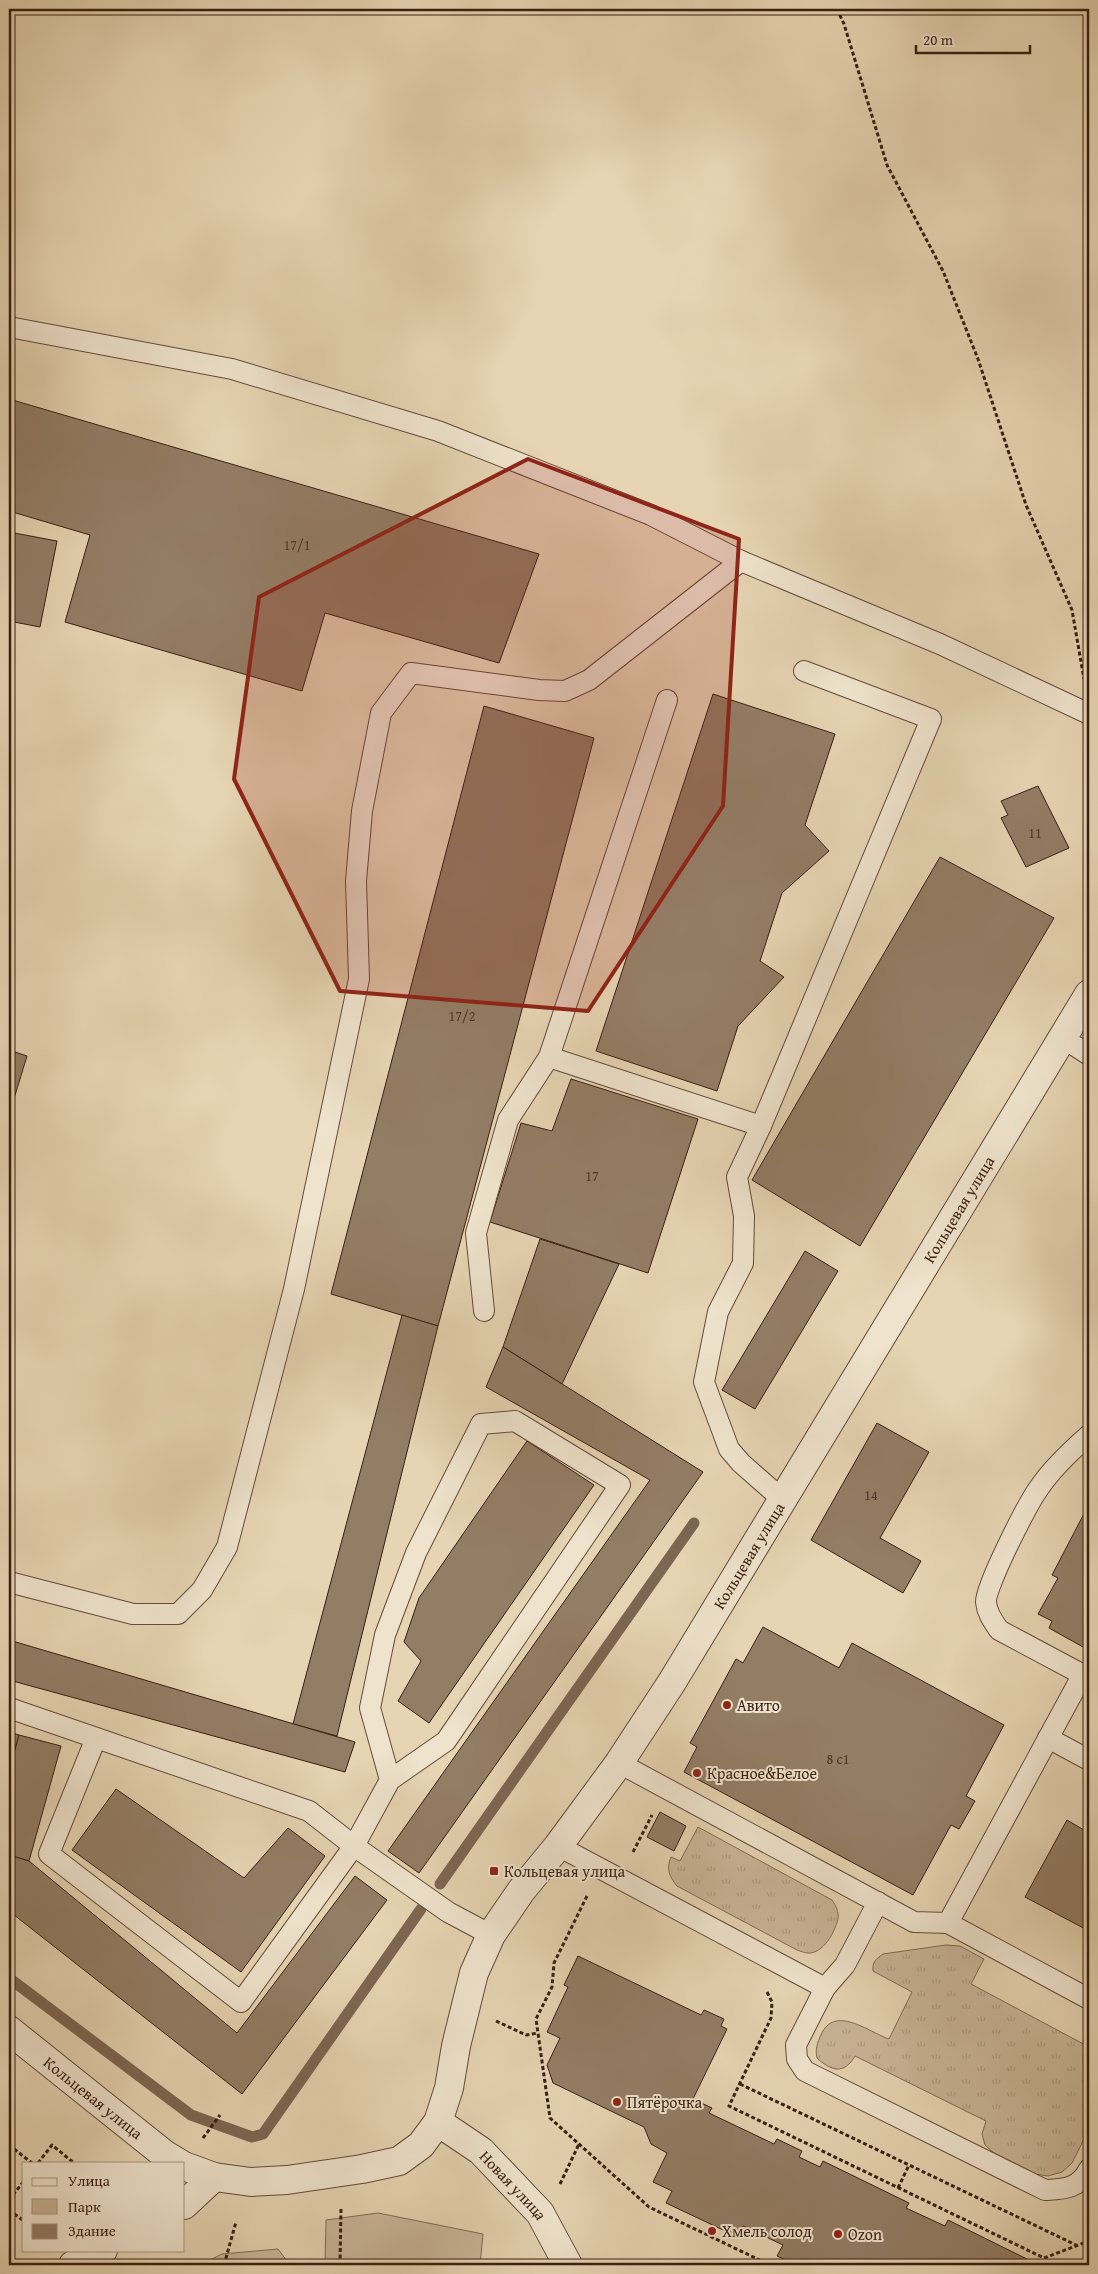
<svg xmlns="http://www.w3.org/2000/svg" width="1098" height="2274" viewBox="0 0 1098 2274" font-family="'Gentium Book Plus',serif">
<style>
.grass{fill:url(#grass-tufts);stroke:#816a54}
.park{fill:#c9b597;stroke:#816a54}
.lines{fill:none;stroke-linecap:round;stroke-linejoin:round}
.stream{stroke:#7d6652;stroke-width:11}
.building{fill:#937d65;stroke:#391f12}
.service-casing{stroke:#644c3a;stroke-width:22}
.minor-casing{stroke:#644c3a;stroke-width:30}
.tertiary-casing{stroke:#644c3a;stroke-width:30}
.path{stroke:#391f12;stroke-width:3;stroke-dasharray:4 2.5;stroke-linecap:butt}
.service{stroke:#efe3cd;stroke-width:20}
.minor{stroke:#efe3cd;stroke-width:28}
.tertiary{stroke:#efe3cd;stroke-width:28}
.marked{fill:#8f2418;fill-opacity:0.2;stroke:#8f2418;stroke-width:4;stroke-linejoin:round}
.poi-dot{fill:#8f2418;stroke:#efe3cd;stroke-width:2}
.labels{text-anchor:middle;stroke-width:4;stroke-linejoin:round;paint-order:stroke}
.number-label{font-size:14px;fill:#503627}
.street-label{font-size:16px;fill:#391f12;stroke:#efe3cd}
.poi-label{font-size:16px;fill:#391f12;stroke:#efe3cd;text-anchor:start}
</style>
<defs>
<pattern id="grass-tufts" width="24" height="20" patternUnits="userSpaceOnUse" patternTransform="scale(1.25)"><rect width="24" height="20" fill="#c9b597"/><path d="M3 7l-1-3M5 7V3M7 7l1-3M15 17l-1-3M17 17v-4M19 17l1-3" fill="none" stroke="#ad9b81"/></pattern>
</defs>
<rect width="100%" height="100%" fill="#e6d4b2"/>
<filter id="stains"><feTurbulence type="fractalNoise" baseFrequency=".004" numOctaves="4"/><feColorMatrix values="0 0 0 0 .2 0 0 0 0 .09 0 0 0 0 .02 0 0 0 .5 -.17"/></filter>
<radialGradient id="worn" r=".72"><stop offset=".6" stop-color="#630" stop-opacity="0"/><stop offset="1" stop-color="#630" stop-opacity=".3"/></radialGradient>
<g class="grass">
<path d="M698,1827L832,1900C836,1906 839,1912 838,1919C835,1932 823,1954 808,1953C805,1953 800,1951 797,1950L677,1886C669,1876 666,1869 671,1857L680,1861Z"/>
<path d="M946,1945L960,1946L984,1959L971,1984L1089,2047V2129L1072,2163L1062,2172L1048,2176L1035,2174L995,2154L985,2145L982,2134L986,2121L855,2056C844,2075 831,2071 817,2058C815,2050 817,2043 821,2035C834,2004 869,2032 889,2039L912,1992L873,1971C872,1962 876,1959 883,1954Z"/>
</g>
<g class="park">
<path d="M378,2213L483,2234L480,2265H325L326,2220Z"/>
<path d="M278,2249L290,2265H200L222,2254Z"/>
</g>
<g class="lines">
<g class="stream">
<path d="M440,1884L694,1523"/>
<path d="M9,1978L191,2115L252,2137L263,2134L421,1909"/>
</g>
</g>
<g class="building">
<path d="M9,399L539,554L499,663L325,613L302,691L65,622L90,535L9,511Z"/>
<path d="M9,532L57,541L40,627L9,621Z"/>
<path d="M713,694L835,734L805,825L829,851L782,893L760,961L784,977L738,1026L717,1091L596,1051Z"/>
<path d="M484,706L594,738L438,1326L331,1294Z"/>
<path d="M1038,786L1069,848L1026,867L1001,818L1008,815L1001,801Z"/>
<path d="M940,857L1054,918L860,1246L752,1180Z"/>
<path d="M9,1050L27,1056L9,1115Z"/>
<path d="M571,1079L698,1119L648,1273L490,1222L521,1123L552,1131Z"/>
<path d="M540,1239L619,1264L562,1384L503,1347Z"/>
<path d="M805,1251L838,1271L755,1409L722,1390Z"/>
<path d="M402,1315L438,1326L337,1736L293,1724Z"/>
<path d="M503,1347L703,1472L419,1873L388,1851L650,1480L486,1387Z"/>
<path d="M877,1423L929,1452L880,1538L921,1561L903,1593L811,1540Z"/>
<path d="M527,1441L594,1485L429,1723L398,1701L421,1661L404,1642L419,1598Z"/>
<path d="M1088,1506L1089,1641L1087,1640L1083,1647L1049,1628L1052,1621L1038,1614L1058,1578L1052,1575Z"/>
<path d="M763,1627L839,1668L852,1643L1004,1725L966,1796L975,1801L959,1829L951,1825L913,1895L684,1772L697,1747L690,1743L700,1725L736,1659L743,1663Z"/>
<path d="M9,1640L355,1742L345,1772L9,1680Z"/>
<path d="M9,1732L19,1735L9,1772Z"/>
<path d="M19,1735L61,1746L29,1861L9,1855V1772Z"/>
<path d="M116,1789L244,1878L288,1828L325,1856L241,1972L72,1850Z"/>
<path d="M660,1812L686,1826L674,1851L647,1837Z"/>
<path d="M1067,1820L1089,1833V1931L1025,1897Z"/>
<path d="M9,1855L29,1861L237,2033L355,1876L387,1900L242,2094L9,1911Z"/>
<path d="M578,1956L701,2015L704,2010L724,2019L721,2026L727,2029L693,2099L712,2108L709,2113L774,2144L777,2139L802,2151L799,2157L820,2167L823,2161L909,2203L906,2208L945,2226L948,2220L1033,2262L1031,2265H797L777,2256L783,2245L743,2226L738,2237L666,2203L672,2191L653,2182L667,2153L651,2144L644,2127L553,2083L547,2065L560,2038L547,2032L568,1987L564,1985Z"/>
</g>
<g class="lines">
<defs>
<g id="service">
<path d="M9,327L232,369L438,431L651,515L741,561L940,644L1089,714"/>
<path d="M667,700L549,1057L761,1126"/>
<path d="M1063,1038L1089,1055"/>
<path d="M484,1311L476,1233L508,1120L549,1057"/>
<path d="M1089,1435C1073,1449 1051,1470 1039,1488C1028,1503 985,1587 986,1602C987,1613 993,1621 999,1630L1089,1678"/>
<path d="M783,1500L741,1463L729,1449L704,1382L718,1312L743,1263L744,1216L737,1177L761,1126L931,719L804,671"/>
<path d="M9,1582L133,1614H178L202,1590L227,1547L294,1289L359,979L356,881L362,811L381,713L411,673L539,690L565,691L589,680L741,561"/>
<path d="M9,1708L309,1811L354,1846L448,1912L491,1935"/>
<path d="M96,1738L49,1854L241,2002L354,1846L390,1780L446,1741L620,1485L515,1421L481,1424L416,1553L385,1635L370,1708L390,1780"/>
<path d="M1048,1738L1089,1760"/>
<path d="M619,1763L914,1922L948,1923L1089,1999"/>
<path d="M558,1846L825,1988"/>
<path d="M878,1902L845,1965L825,1988L796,2045L797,2059L805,2071L1045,2190C1064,2189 1079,2189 1089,2169"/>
<path d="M948,1923L1083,1674"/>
</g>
<g id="minor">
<path id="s1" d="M438,2122L481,2151L540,2213L568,2265"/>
<path d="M184,2205L214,2177"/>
<path d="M73,2265L103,2250"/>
</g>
<g id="tertiary">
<path id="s2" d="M9,2030L164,2154L179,2163"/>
<path id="s3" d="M184,2166L214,2177L251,2182L287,2180L362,2169L399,2161L421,2145L438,2122L449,2088L456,2046L474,1973L491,1935L521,1891L558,1846L619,1763L672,1682L1089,994"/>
</g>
</defs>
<use href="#service" class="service-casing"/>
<use href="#minor" class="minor-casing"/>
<use href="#tertiary" class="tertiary-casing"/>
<g class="path">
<path d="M837,9L844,24L887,165L943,271L978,359L1026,505L1072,610L1084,679"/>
<path d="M633,1852L652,1815"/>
<path d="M587,1896L554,1963L552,1987L536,2019L550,2118L649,2207L770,2265"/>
<path d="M767,1992L772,2002L771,2018L729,2106L1044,2258L1089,2241"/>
<path d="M496,2021L526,2035L538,2033"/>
<path d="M740,2084L1076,2245"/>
<path d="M203,2138L220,2115"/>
<path d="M9,2145L32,2163"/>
<path d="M38,2163L52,2145L74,2163"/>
<path d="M560,2184L579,2144"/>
<path d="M898,2188L909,2165"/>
<path d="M9,2200L24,2181"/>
<path d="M9,2210L24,2221"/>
<path d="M224,2265L236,2222"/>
<path d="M340,2265L341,2208"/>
</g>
<use href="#service" class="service"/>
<use href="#minor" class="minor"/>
<use href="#tertiary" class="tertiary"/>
</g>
<path class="marked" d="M528,459L739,539L723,806L588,1011L340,991L234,779L259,597Z"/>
<g class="poi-dot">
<circle cx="727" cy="1705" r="5"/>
<circle cx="697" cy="1773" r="5"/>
<rect x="489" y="1866" width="10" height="10" rx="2.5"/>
<circle cx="617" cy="2102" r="5"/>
<circle cx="712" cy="2231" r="5"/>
<circle cx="838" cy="2234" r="5"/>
</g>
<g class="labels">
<g class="number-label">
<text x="297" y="550">17/1</text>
<text x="1035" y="838">11</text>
<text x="462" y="1021">17/2</text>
<text x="592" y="1181">17</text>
<text x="871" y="1500">14</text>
<text x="838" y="1764">8 с1</text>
</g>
<g class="street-label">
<text dy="6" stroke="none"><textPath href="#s3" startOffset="1334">Кольцевая улица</textPath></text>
<text dy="6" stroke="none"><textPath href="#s3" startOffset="929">Кольцевая улица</textPath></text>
<text dy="6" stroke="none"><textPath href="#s2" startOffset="108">Кольцевая улица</textPath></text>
<text dy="6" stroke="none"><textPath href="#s1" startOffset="99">Новая улица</textPath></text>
</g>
<g class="poi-label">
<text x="737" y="1711">Авито</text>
<text x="707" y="1779">Красное&amp;Белое</text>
<text x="504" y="1877">Кольцевая улица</text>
<text x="627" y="2108">Пятёрочка</text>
<text x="722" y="2237">Хмель солод</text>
<text x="848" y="2240">Ozon</text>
</g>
</g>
<rect width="1098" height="2274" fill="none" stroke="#e6d4b2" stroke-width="30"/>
<rect x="10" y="10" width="1078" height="2254" fill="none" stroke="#391f12" stroke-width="2.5"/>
<rect x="15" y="15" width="1068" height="2244" fill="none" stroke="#391f12"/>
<rect x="22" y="2162" width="162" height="90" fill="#efe3cd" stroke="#a69582"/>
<rect x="32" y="2178" width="25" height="8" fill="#efe3cd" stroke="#a69582"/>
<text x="68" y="2186" font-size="15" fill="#391f12">Улица</text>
<rect x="32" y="2199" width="25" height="15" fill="#c9b597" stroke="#a69582"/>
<text x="68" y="2212" font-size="15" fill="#391f12">Парк</text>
<rect x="32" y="2224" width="25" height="15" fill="#937d65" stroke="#a69582"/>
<text x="68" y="2236" font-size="15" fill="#391f12">Здание</text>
<path d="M916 45v8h114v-8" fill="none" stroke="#391f12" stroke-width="2.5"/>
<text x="923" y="45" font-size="15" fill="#391f12" stroke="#efe3cd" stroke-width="4" paint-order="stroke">20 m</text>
<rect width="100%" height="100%" filter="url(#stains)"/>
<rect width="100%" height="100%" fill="url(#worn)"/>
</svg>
